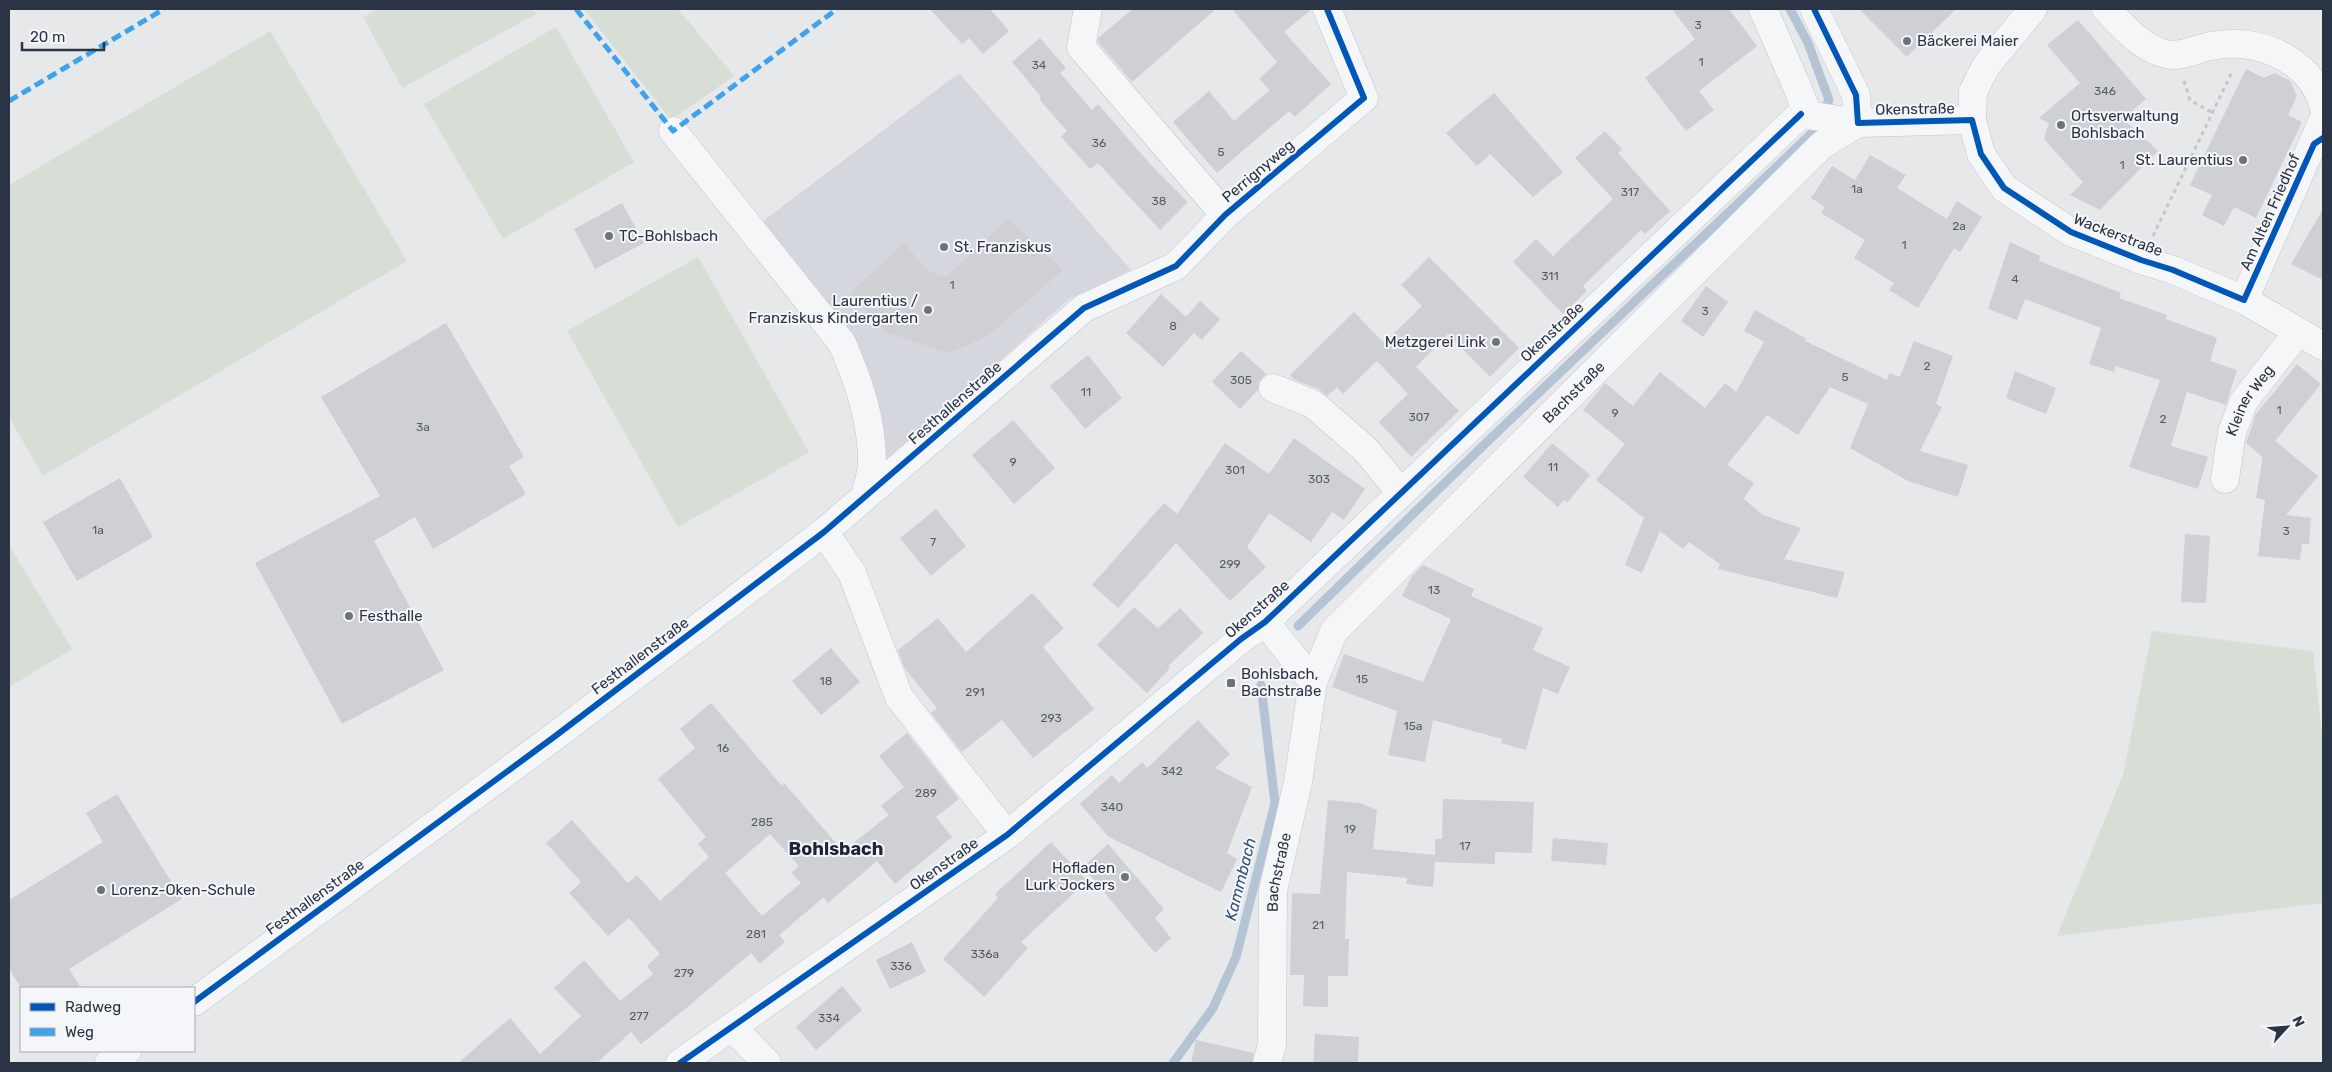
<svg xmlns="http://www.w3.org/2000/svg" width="2332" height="1072" viewBox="0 0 2332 1072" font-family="Rubik,sans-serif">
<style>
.built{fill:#d4d7dd}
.green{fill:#d6ded6}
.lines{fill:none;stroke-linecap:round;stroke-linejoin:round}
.stream{stroke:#b4c4d5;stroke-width:9}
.building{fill:#ced0d3;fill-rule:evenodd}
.minor-casing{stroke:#c4c6c8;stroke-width:29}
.path{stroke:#c5c6ca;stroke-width:3;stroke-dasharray:4 4;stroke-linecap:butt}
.minor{stroke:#f5f6f7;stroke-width:28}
.quiet{stroke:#3ea3ec;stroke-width:5;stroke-dasharray:10 5;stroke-linecap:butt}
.cycleway-casing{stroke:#f4f6f9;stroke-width:9}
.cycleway{stroke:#0057b8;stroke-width:6}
.poi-dot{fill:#6c737f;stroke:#f4f6f9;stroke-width:2}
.labels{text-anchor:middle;stroke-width:4;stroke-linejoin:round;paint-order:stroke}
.number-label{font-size:12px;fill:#545c69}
.poi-label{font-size:15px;fill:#2b3445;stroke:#f4f6f9;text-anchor:start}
.street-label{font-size:15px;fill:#2b3445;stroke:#f4f6f9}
.water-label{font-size:16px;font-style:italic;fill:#34527a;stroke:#f4f6f9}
.quarter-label{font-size:18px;font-weight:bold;fill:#1d2536;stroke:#f4f6f9}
</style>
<rect width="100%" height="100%" fill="#e6e8ea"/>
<path class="built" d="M959,73L1131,270L1069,299L882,466L872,397L758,225Z"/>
<g class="green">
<path d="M378,9H533L536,14L402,88L363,17Z"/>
<path d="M584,9H678L734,76L671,120Z"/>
<path d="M556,27L634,162L503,239L424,104Z"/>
<path d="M270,31L407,261L43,476L9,417V185Z"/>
<path d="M698,257L809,452L678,527L567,331Z"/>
<path d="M9,545L72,649L9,687Z"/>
<path d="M2152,631L2313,651L2323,746V903L2057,936L2123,775Z"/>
</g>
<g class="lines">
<g class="stream">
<path d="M1298,626L1488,441L1813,132L1829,100L1808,43L1790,9"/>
<path d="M1173,1063L1213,1008L1236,957L1275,803L1261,685"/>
</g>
</g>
<g class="building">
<path d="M930,9H990L1009,31L983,54L969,38L962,44Z"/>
<path d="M1133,9H1216L1132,82L1098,42V38Z"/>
<path d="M1232,9H1312L1284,32L1331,84L1295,117L1289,111L1217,173L1173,122L1209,91L1234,121L1270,90L1259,79L1277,62Z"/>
<path d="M1672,9H1729L1757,46L1699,91L1714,110L1686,131L1645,78L1695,39Z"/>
<path d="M1859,9H1956L1907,57Z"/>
<path d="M2078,20L2146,99L2123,119L2158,151L2100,210L2070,195L2083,182L2044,139L2049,123L2039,118L2080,83L2047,45Z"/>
<path d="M1040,38L1066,68L1060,73L1092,110L1098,104L1151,165L1188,202L1160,230L1098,163L1090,169L1061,137L1067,131L1039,99L1041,97L1012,62Z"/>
<path d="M2246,69L2264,78L2275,73L2290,81L2297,96L2288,115L2302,122L2256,218L2234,207L2224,226L2202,215L2212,195L2190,185Z"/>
<path d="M1494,93L1563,172L1533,197L1490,154L1477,166L1446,133Z"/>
<path d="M1605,131L1622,149L1618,153L1670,211L1645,234L1641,230L1583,286L1587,291L1563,314L1513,262L1536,239L1553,256L1613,199L1575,158Z"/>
<path d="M1870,155L1906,175L1897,188L1947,219L1957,201L1982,217L1960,252L1954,248L1918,308L1889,290L1894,283L1854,258L1865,240L1821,213L1825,207L1811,198L1832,166L1855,180Z"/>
<path d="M622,203L644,243L595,269L574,229Z"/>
<path d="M2323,209V280L2291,264Z"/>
<path d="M1008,219L1063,270L986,337L949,353L885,332L850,293L904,243L928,271L946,277Z"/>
<path d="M2010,242L2040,256L2039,261L2121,293L2119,298L2167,315L2166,319L2217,338L2210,361L2237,370L2226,405L2187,392L2171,446L2208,457L2198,489L2129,467L2160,380L2115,366L2114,372L2089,364L2101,328L2025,299L2017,320L1988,309Z"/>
<path d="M1429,257L1519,348L1490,377L1448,334L1416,367L1459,411L1411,457L1379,422L1408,394L1377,361L1343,394L1337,387L1327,396L1319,389L1295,380L1290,375L1354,312L1384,343L1422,306L1401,285Z"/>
<path d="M1706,286L1728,302L1703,337L1681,321Z"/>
<path d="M1161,294L1186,317L1200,301L1220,319L1202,340L1194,333L1163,367L1126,333Z"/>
<path d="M1755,310L1807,339L1805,341L1887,380L1889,373L1900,377L1914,341L1953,356L1936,404L1942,407L1920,451L1968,465L1958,497L1908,481L1850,448L1868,404L1830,387L1798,435L1767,415L1727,465L1754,483L1744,499L1763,515L1801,528L1784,559L1845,572L1837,598L1718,569L1720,564L1689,542L1683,549L1660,531L1642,573L1625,565L1644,518L1596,480L1625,444L1583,410L1604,384L1605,383L1633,406L1660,372L1705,408L1725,383L1736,392L1764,342L1744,331Z"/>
<path d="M446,323L524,457L509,466L526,494L433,549L415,517L374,541L444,670L342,724L255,563L380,496L321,397Z"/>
<path d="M1241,351L1266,374L1259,382L1258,390L1240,409L1212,382Z"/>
<path d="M1088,355L1122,398L1085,429L1050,386Z"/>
<path d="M2297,364L2321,384L2275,441L2318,476L2286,515L2311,518L2309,544H2302L2300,560L2258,556L2265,500L2256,498L2263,456L2262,457L2246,443L2256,414Z"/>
<path d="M2015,371L2056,388L2046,414L2006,398Z"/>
<path d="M1013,420L1055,468L1014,504L972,455Z"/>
<path d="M1294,438L1365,489L1344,520L1332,512L1311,542L1269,513L1247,547L1266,567L1230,601L1176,543L1118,608L1092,585L1164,503L1177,514L1225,443L1269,474Z"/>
<path d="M1552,443L1590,475L1567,503L1564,500L1558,507L1523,477Z"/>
<path d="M120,478L153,537L77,581L43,522Z"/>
<path d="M936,509L966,546L931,576L900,538Z"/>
<path d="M2185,534L2210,536L2206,603L2181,602Z"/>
<path d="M1423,565L1474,589L1471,596L1543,628L1533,650L1570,667L1558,694L1543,688L1526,750L1501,743L1502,739L1433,720L1425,762L1388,755L1397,711L1332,687L1344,654L1423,682L1451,619L1402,596L1412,576Z"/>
<path d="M1032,593L1064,628L1043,647L1094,709L1033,758L1002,720L962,752L931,713L937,708L905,669L898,650L938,618L966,652Z"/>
<path d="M1134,607L1158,628L1180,608L1203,633L1168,666L1170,668L1147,693L1097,645Z"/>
<path d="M831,648L860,682L821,715L792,681Z"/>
<path d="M711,703L782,786L784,783L843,851L889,815L881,806L904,787L879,756L907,733L959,799L936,817L952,837L895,884L877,861L828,903L824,897L779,935L785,942L760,964L751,953L684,1010L641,1044L631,1032L597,1063H458L510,1018L540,1054L581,1016L554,988L584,960L620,1001L653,974L647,966L660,954L629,918L608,936L569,893L581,882L546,843L572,820L628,883L637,875L660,901L709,857L698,844L706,837L658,779L695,748L680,729ZM770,834L799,866L791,873L801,883L762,916L725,873Z"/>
<path d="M1198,720L1230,754L1215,768L1252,787L1227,853L1237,859L1221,892L1109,837L1080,804L1112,775L1119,783L1142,762L1147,768Z"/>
<path d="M117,794L182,899L69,969L81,988H21L9,968V900L103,842L86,813Z"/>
<path d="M1443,799L1534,802L1532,853L1495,852V864L1435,862L1433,887L1406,884L1407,878L1347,872L1345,939H1349L1348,976H1328V1007L1303,1006L1304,975H1290L1292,893L1320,894L1328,800L1360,803L1377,810L1373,849L1435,855V839H1442Z"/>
<path d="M1553,838L1608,843L1606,865L1551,861Z"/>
<path d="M1051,842L1087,881L1021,942L1028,948L984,997L943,959L998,898L995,894Z"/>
<path d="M1108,844L1164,909L1155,918L1171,938L1155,953L1083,867Z"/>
<path d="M912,942L926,972L890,989L876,960Z"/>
<path d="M842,986L862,1010L816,1050L796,1027Z"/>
<path d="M1315,1034L1359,1037L1358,1063H1313Z"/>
<path d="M1196,1040L1254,1053L1252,1063H1191Z"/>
</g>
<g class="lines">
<defs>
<g id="minor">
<path d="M1088,9L1081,47L1225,215"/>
<path d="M1763,9L1798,89L1804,105L1801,114"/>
<path d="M1814,9L1856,95L1858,123"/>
<path d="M2033,9L1986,66L1973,92L1972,120L1981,154L2004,188L2071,232L2141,260L2173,270L2244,300L2323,346"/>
<path d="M2106,9C2123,26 2142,49 2166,54C2181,58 2198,48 2211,46C2256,36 2310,59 2323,104"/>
<path d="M1801,114L1858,123L1972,120"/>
<path d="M673,131L842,343C859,382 873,423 872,466C871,476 867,487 865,496"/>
<path d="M2244,300L2323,120"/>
<path d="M1273,388L1313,404L1366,450L1401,493"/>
<path id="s1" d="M2225,479L2232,432L2244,401L2298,332"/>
<path d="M824,532L852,573L899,697L1007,835"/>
<path d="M1265,622L1313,682"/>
<path d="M194,1002L554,737L824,532L1084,308L1176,266L1225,215L1364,98L1327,9"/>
<path d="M732,1027L767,1063"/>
<path d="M109,1063L127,1051"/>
<path d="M680,1063L1007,835L1241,639L1265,622L1801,114"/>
<path id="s2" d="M1267,1063L1272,1045L1273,891L1298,782L1313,682L1334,631L1822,145L1858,123"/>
</g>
</defs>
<use href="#minor" class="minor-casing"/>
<g class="path">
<path d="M2184,81L2190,100L2213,113"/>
<path d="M2153,236L2233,70"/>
</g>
<use href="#minor" class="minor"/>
<g class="quiet">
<path d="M576,9L673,131L837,9"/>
<path d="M9,101L164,9"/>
</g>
<defs>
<g id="cycleway">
<path d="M1814,9L1856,95L1858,123L1972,120L1981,154L2004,188L2071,232L2141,260L2173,270L2244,300L2314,144L2323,138"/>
<path d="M194,1002L554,737L824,532L1084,308L1176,266L1225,215L1364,98L1327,9"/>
<path d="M680,1063L1007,835L1241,639L1265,622L1801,114"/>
</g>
</defs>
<use href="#cycleway" class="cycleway-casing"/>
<use href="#cycleway" class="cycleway"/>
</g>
<g class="poi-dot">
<circle cx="1907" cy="41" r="5"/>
<circle cx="2061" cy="125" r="5"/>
<circle cx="2243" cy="160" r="5"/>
<circle cx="609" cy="236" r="5"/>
<circle cx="944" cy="247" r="5"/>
<circle cx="928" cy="310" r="5"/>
<circle cx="1496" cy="342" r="5"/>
<circle cx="349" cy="616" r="5"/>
<rect x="1226" y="678" width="10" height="10" rx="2.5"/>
<circle cx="1125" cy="877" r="5"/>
<circle cx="101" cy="890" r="5"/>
</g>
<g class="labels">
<g class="number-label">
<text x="1698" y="29">3</text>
<text x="1701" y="66">1</text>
<text x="1039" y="69">34</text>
<text x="2105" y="95">346</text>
<text x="1099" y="147">36</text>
<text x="1221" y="156">5</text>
<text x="2122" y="169">1</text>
<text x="1857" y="193">1a</text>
<text x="1630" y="196">317</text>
<text x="1159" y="205">38</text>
<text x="1959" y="230">2a</text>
<text x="1904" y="249">1</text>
<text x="1550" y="280">311</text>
<text x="2015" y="283">4</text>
<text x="952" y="289">1</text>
<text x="1705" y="315">3</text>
<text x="1173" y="330">8</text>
<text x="1927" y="370">2</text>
<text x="1845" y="381">5</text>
<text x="1241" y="384">305</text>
<text x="1086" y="396">11</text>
<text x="2279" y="414">1</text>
<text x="1615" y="417">9</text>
<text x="1419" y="421">307</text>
<text x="2163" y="423">2</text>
<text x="423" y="431">3a</text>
<text x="1013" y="466">9</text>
<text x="1553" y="471">11</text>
<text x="1235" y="474">301</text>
<text x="1319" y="483">303</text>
<text x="98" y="534">1a</text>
<text x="2286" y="535">3</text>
<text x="933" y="546">7</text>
<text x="1230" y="568">299</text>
<text x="1434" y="594">13</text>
<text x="1362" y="683">15</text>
<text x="826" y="685">18</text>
<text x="975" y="696">291</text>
<text x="1051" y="722">293</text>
<text x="1413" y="730">15a</text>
<text x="723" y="752">16</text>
<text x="1172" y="775">342</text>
<text x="926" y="797">289</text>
<text x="1112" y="811">340</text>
<text x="762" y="826">285</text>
<text x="1350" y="833">19</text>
<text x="1465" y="850">17</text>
<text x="1318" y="929">21</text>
<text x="756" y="938">281</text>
<text x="985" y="958">336a</text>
<text x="901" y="970">336</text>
<text x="684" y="977">279</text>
<text x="639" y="1020">277</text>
<text x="829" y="1022">334</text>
</g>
<g class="poi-label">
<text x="1917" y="46">Bäckerei Maier</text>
<text x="2071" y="121">Ortsverwaltung<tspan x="2071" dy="17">Bohlsbach</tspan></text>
<text x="2233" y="165" text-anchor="end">St. Laurentius</text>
<text x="619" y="241">TC-Bohlsbach</text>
<text x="954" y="252">St. Franziskus</text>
<text x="918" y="306" text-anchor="end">Laurentius /<tspan x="918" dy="17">Franziskus Kindergarten</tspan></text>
<text x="1486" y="347" text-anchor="end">Metzgerei Link</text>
<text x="359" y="621">Festhalle</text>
<text x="1241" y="679">Bohlsbach,<tspan x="1241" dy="17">Bachstraße</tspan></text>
<text x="1115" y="873" text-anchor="end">Hofladen<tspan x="1115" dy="17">Lurk Jockers</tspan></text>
<text x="111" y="895">Lorenz-Oken-Schule</text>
</g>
<g class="street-label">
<text transform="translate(1915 109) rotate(-1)" y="5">Okenstraße</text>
<text transform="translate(1258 171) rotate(-40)" y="5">Perrignyweg</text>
<text transform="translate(2270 212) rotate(-66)" y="5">Am Alten Friedhof</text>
<text transform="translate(2118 235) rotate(21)" y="5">Wackerstraße</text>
<text transform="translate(1552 332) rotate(-43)" y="5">Okenstraße</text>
<text dy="5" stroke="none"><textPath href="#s2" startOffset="779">Bachstraße</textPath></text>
<text dy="5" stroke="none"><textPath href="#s1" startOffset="84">Kleiner Weg</textPath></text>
<text transform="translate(955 403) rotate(-41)" y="5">Festhallenstraße</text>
<text transform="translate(1257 609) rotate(-41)" y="5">Okenstraße</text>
<text transform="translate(640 656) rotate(-37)" y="5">Festhallenstraße</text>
<text transform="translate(944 864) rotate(-35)" y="5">Okenstraße</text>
<text dy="5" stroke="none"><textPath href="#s2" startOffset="192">Bachstraße</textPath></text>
<text transform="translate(315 897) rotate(-36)" y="5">Festhallenstraße</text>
</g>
<g class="water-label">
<text transform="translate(1240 879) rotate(-76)" y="6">Kammbach</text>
</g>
<g class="quarter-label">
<text x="836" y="855">Bohlsbach</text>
</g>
</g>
<rect width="2332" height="1072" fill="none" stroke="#2b3445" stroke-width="20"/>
<rect x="20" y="987" width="175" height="65" fill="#f4f6f9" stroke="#a4a8b1"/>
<rect x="30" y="1003" width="25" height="8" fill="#0057b8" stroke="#a4a8b1"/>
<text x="65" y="1012" font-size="15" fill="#2b3445">Radweg</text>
<rect x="30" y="1028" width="25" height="8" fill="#3ea3ec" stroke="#a4a8b1"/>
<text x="65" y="1037" font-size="15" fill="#2b3445">Weg</text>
<g transform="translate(2287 1027) rotate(64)" stroke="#f4f6f9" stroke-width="4" paint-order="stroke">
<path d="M0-4L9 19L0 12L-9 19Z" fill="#2b3445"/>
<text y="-8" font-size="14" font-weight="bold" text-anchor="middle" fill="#2b3445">N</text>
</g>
<path d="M22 42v8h82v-8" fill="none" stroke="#2b3445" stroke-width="2.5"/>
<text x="30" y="42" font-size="15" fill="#2b3445" stroke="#f4f6f9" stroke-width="4" paint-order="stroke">20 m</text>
</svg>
